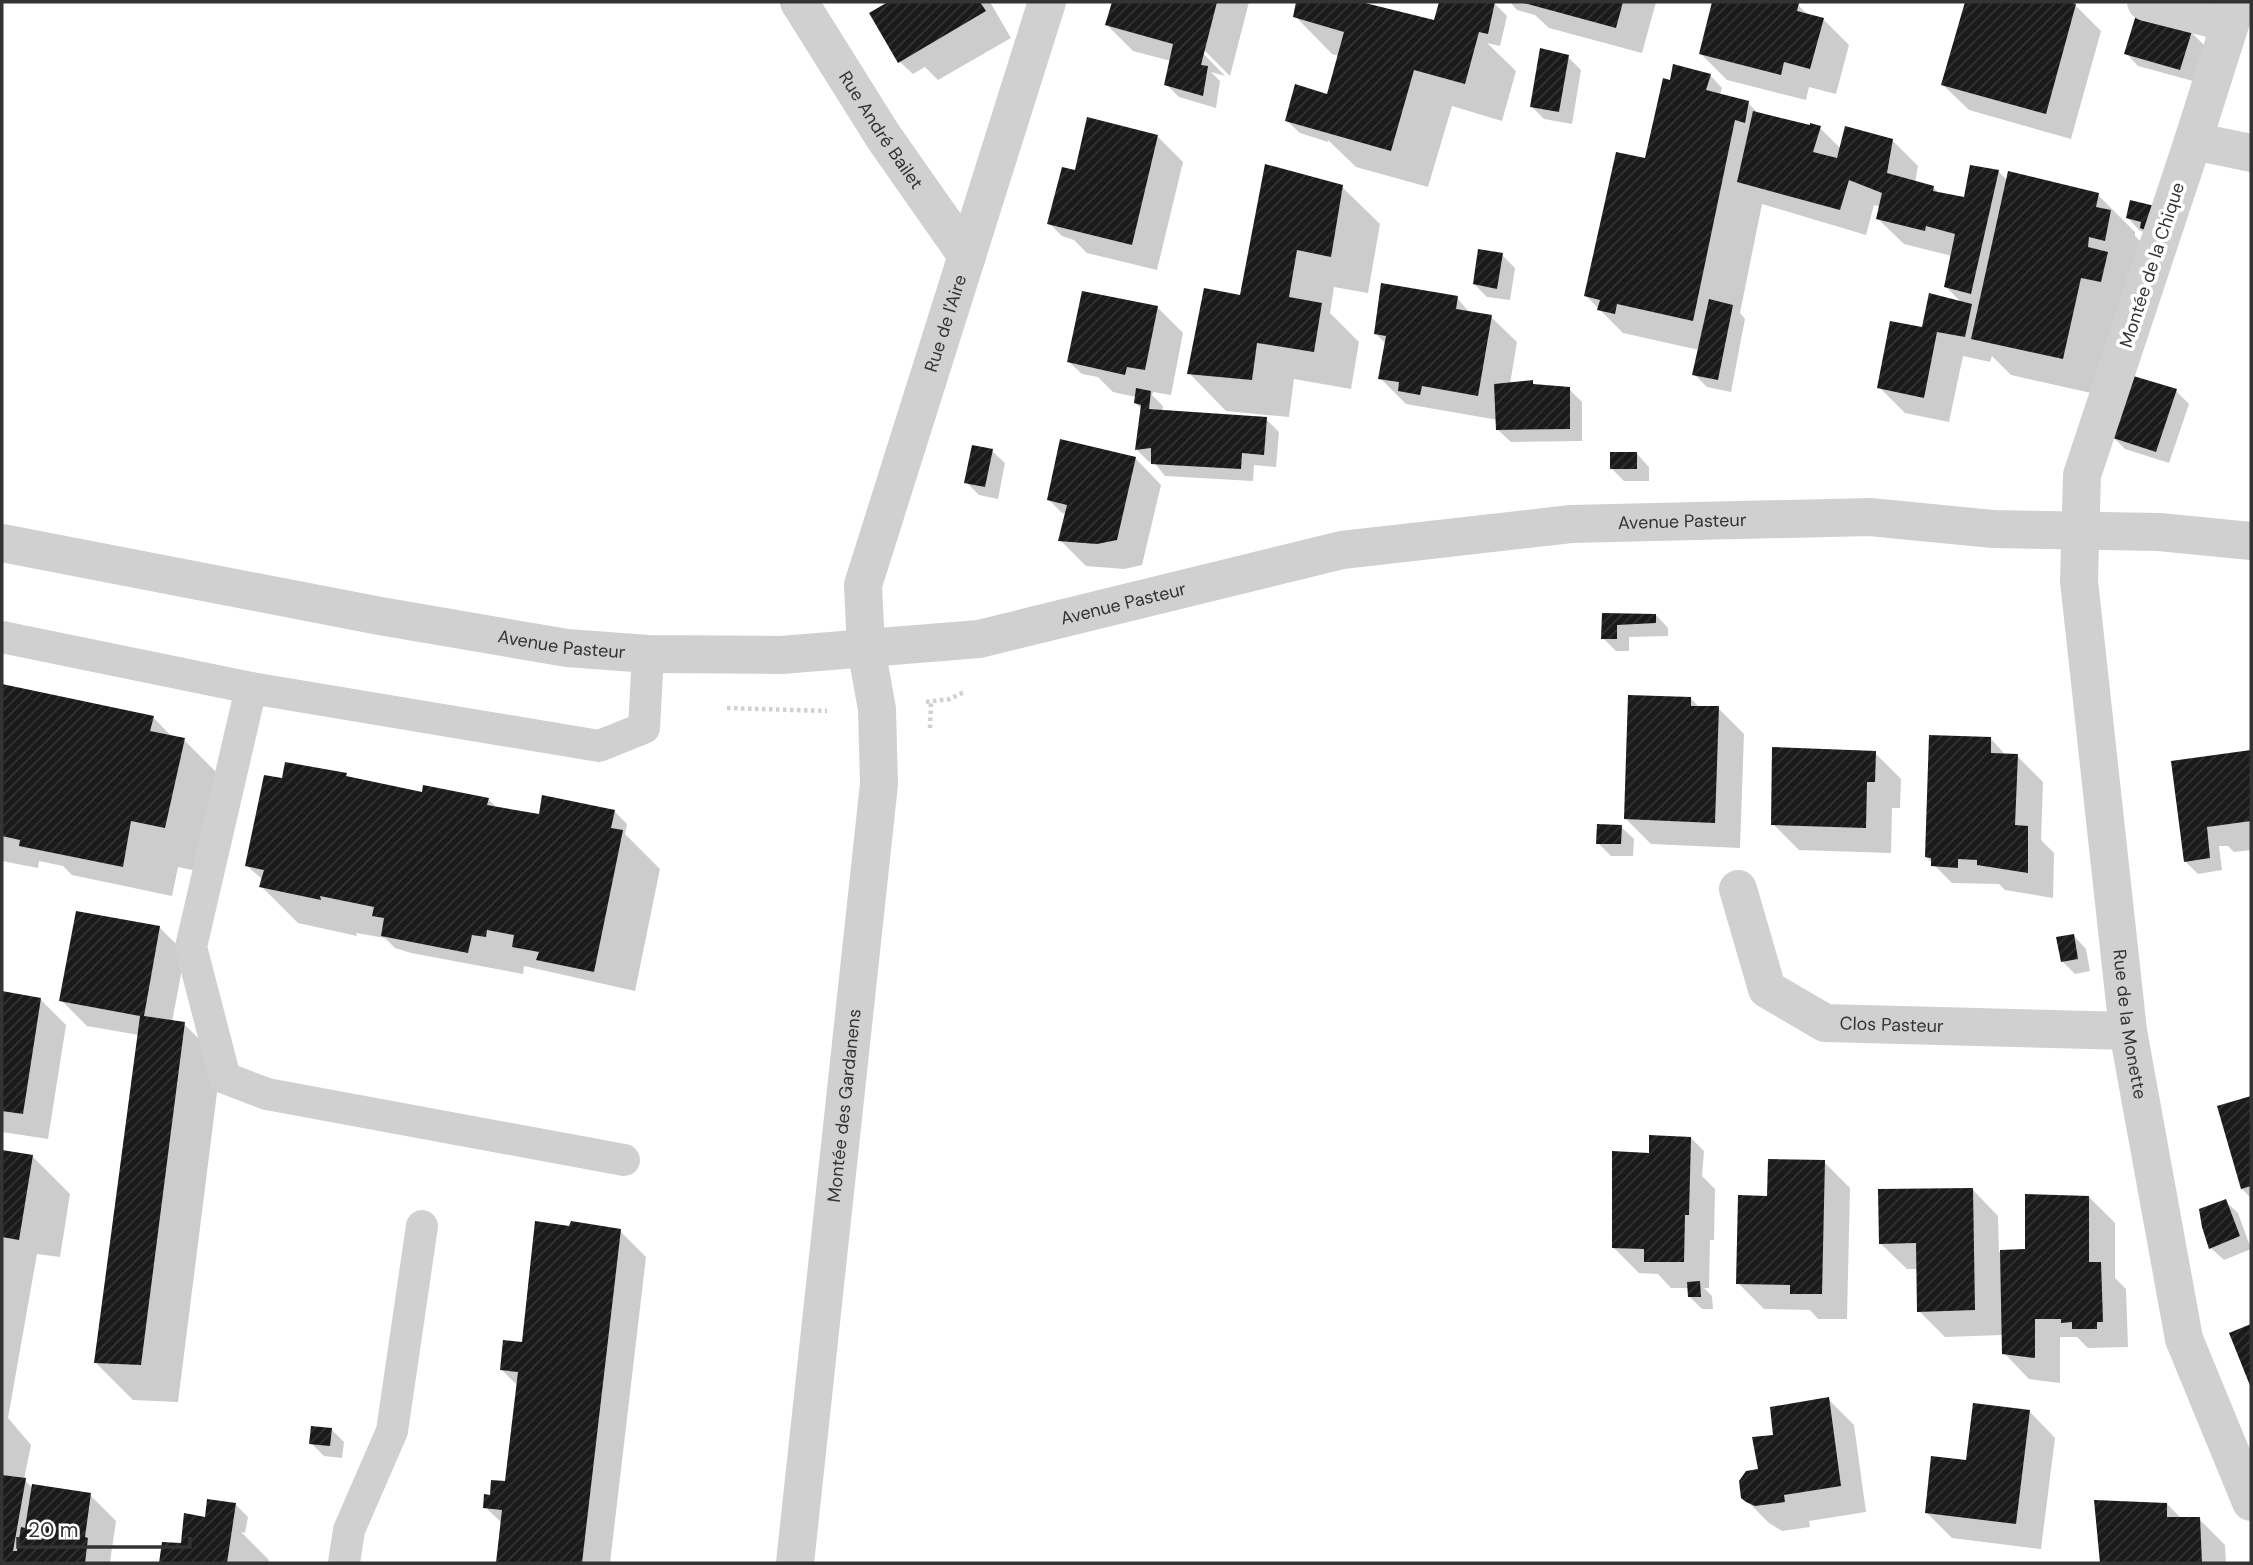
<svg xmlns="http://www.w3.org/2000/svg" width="2253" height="1565" viewBox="0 0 2253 1565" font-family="'DM Sans',sans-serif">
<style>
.shadow{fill:#0003}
.building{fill:url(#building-hatch)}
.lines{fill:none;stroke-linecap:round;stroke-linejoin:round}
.path{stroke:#d0d0d0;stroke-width:4.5;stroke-dasharray:3.5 3.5;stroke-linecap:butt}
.lane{stroke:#d0d0d0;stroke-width:32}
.street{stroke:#d0d0d0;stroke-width:38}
.labels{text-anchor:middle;stroke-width:7;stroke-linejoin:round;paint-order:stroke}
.street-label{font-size:18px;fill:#333;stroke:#fff}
</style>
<defs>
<pattern id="building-hatch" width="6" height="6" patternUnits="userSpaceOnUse" patternTransform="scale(1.75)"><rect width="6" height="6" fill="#1a1a1a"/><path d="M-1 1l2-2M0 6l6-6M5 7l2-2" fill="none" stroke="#333"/></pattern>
</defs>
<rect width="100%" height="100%" fill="#fff"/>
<g class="shadow">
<path d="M892,2H990L1011,38L938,80L925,67L913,74L900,62L884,6Z"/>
<path d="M1114,2H1249L1230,76L1199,45L1197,47L1225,76L1211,72L1220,81L1216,108L1179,97L1166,84L1171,61L1133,51L1107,25Z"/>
<path d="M1298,2H1356L1440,24L1436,20L1441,2L1494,3L1507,16L1500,46L1487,43L1516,71L1502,121L1452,106L1428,187L1356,167L1328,140V142L1300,133L1287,121L1328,96L1339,56L1332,54L1295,16Z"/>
<path d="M1510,2H1656L1642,53L1549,28L1535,15L1517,10Z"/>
<path d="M1714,2H1787L1798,5L1809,16L1823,19L1849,45L1836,94L1809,87L1806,100L1727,80L1701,54Z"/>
<path d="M1966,2H2062L2075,5L2101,31L2071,139L1969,110L1943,85Z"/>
<path d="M2191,32L2204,45L2193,81L2138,66L2126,53Z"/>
<path d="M1568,57L1581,70L1572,124L1544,119L1532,107Z"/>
<path d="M1710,75L1722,88L1720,95L1748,103L1759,114L1820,128L1841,149L1892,140L1918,166L1915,183L1933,187L1940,194L1965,199L1998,171L2008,181L2098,195L2135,232V236L2148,249L2142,277L2127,274L2144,291L2100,395L2011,375L1992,356L1990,362L1963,356L1949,422L1905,413L1879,387L1923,329L1962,303L1946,287L1952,256L1904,244L1878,219L1881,207L1874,205L1866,235L1762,204L1740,313L1745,319L1731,392L1707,387L1694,374L1699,350L1623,333L1586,296L1646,160L1671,82Z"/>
<path d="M1158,137L1183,162L1157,270L1087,253L1074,240L1062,236L1049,223Z"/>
<path d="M1342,187L1380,224L1368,293L1334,287L1330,313L1359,342L1351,389L1294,379L1289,417L1226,411L1189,373L1242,297Z"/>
<path d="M2132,202L2146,232L2140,231L2128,218Z"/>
<path d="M1502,255L1515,268L1510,300L1487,297L1474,284Z"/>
<path d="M1457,298L1470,313L1491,317L1517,342L1510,384L1532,382L1536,386L1569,389L1582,402V441L1511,442L1498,430V420L1406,404L1380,378L1386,344L1375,333Z"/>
<path d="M1158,308L1183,333L1171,395L1153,392L1152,395L1163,406L1162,411L1266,419L1279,432L1276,467L1254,465L1253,481L1165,476L1153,461L1149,462L1136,449L1142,409L1135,403L1136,397L1113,392L1098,377L1082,374L1069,362Z"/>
<path d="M2176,391L2189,404L2169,463L2125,449L2112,436Z"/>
<path d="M1083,447L1136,459L1161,485L1142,565L1124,569L1086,566L1060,540L1067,514L1062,513L1049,500Z"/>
<path d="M992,451L1005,463L998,499L979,495L966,482Z"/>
<path d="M1637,454L1649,467V481H1624L1611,468Z"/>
<path d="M1604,615H1656L1668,628V636L1629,637V651H1616L1603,638Z"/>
<path d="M2,686L153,717L173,738L184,740L231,787L212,874L178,867L172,896L72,875L63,866L39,861L38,868L2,861Z"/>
<path d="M1691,699L1700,708H1718L1744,734L1740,848L1651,844L1626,819Z"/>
<path d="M1991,739L2003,752V755L2017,756L2043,782L2041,840L2054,853L2053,898L2005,890L1999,884L1952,883L1926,857Z"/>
<path d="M2251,751V850L2234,852L2228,846H2219L2222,870L2198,874L2185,861L2198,758Z"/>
<path d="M1875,753L1901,779L1900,808H1892L1891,853L1799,850L1773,824Z"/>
<path d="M287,764L346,775L350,779L423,794L488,799L497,808L540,816L614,811L627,824L625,834L660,869L635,991L524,966L523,974L411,953L395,948L385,938L356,933L357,936L298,923L261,886L262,879L247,866L283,782Z"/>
<path d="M1621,827L1634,839L1633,856H1611L1598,843Z"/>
<path d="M159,927L185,953L172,1022L184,1024L221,1061L178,1402L133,1400L96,1363L139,1035L87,1026L61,1000Z"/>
<path d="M2074,936L2086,949L2090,971L2075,974L2062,961Z"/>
<path d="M2,993L40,999L66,1025L48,1139L2,1132Z"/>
<path d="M2251,1098V1198L2242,1189L2219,1107Z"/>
<path d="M1691,1138L1704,1151L1702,1176L1715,1189L1714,1240H1710L1709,1288H1704L1712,1296L1713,1309H1702L1689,1296V1288H1671L1658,1274L1639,1273L1613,1247L1650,1155Z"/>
<path d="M2,1151L32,1156L70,1194L60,1257L37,1254L8,1418L31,1445L24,1479L33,1489L90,1495L116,1521L110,1562L112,1563H2Z"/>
<path d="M1824,1162L1850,1188L1847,1319H1818L1810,1310L1764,1309L1738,1283L1768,1198Z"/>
<path d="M1973,1190L1998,1216L1999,1252L2026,1251L2089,1197L2115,1223V1278L2126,1289L2128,1347L2088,1348L2077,1337H2060V1383L2029,1379L2004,1353L2003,1335L1945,1337L1919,1311L1918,1269H1907L1881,1244Z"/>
<path d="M2225,1201L2238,1213L2251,1249L2224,1260L2211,1248Z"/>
<path d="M570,1228L620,1231L646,1257L610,1563H498L503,1524L485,1507L492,1497L507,1483L518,1386L501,1369L523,1343Z"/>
<path d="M1828,1399L1854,1425L1866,1512L1809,1521L1810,1527L1782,1531L1769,1523L1743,1497L1760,1470L1775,1436Z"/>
<path d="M2030,1412L2055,1438L2041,1549L1952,1538L1927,1513L1967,1462Z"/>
<path d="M331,1429L344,1442L342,1458L324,1456L311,1443Z"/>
<path d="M2096,1502L2167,1504L2180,1517L2199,1519L2225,1545L2226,1563H2101Z"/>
<path d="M235,1504L248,1517L245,1533L241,1532L269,1560L268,1563H160L163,1544L180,1545L206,1518Z"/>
</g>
<g class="building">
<path d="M888,2H980L986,11L898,63L869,13Z"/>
<path d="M1112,2H1217L1201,65L1208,66L1203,96L1164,85L1173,44L1105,25Z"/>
<path d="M1296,2H1361L1434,20L1439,2H1495L1488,34L1479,32L1465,84L1414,70L1391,151L1285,121L1295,84L1327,94L1344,32L1293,17Z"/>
<path d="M1520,2H1623L1616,28Z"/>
<path d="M1712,2H1794L1799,3L1797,11L1824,18L1810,69L1784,62L1781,75L1699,54Z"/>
<path d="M1965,2H2070L2076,4L2046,114L1941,85Z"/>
<path d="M2136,15L2192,31L2180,70L2124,54Z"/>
<path d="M1540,48L1569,55L1559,112L1530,107Z"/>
<path d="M1673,64L1711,74L1706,90L1749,101L1745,123L1735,120L1693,321L1617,304L1615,314L1597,310L1600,300L1584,296L1616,152L1645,158L1663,78L1670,80Z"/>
<path d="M1753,111L1810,125V123L1821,126L1813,152L1837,158L1845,126L1893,139L1887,173L1934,186L1933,191L1964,197L1970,165L1999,170L1971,294L1944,287L1955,234L1926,226L1925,231L1876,219L1882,193L1849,180L1840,210L1737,182Z"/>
<path d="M1087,117L1158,135L1132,245L1047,224L1062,167L1075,170Z"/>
<path d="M1265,164L1343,185L1331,257L1297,250L1289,297L1322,303L1314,352L1257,343L1252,380L1187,374L1204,288L1240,295Z"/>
<path d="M2008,171L2099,193L2096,207L2111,210L2105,241L2089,237L2088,247L2108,252L2101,282L2081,278L2063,359L1971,339Z"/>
<path d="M2130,200L2159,207L2150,232L2140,228L2141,222L2126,218Z"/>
<path d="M1478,249L1503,253L1497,289L1473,284Z"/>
<path d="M1381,283L1458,296L1456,309L1492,315L1478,396L1422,386L1420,395L1398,391L1399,382L1378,379L1386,336L1374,334Z"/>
<path d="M1082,291L1158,306L1145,370L1127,367L1125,375L1067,362Z"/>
<path d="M1929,293L1972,304L1965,337L1937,332L1924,398L1877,388L1890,321L1922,327Z"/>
<path d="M1709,299L1733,305L1718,380L1692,375Z"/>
<path d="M2130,375L2177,389L2156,452L2110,437Z"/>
<path d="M1533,380V384L1570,387V429L1496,430L1494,384Z"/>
<path d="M1136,388L1151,391L1149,409L1267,417L1264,455L1242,453L1241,469L1151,464V448L1135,450L1141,405L1134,403Z"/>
<path d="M1060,439L1136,457L1117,540L1097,544L1058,541L1067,505L1047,500Z"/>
<path d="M972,445L993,449L985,487L964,483Z"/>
<rect x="1610" y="452" width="27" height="17"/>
<path d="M1602,613L1656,614V623L1617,625V639H1601Z"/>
<path d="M2,684L154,716L150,731L185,738L165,828L131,821L123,867L19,846L20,840L2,836Z"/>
<path d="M1628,695L1691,697V706H1719L1715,823L1624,819Z"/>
<path d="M1929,735L1991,737V753L2018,754L2015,825L2028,826V873L1977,865V860L1958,859V868L1931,866V858L1925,857Z"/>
<path d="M1772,747L1876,751L1875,782H1867L1866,828L1771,825Z"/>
<path d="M2251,750V821L2207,827L2210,858L2184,862L2171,761Z"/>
<path d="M285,762L347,773L346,776L422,792L423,785L489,798L487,805L539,814L542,795L615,810L611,828L623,830L594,972L536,960L539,952L512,947L514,935L487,930L486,937L472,935L468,953L381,936L384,918L372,916L374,907L320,896L321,900L259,887L264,870L245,866L264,775L282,778Z"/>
<path d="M1597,824L1622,825L1621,844H1596Z"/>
<path d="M76,911L160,926L144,1016L185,1022L141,1365L94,1363L140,1016L59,1001Z"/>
<path d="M2074,934L2078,959L2061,962L2056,937Z"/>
<path d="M2,991L41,998L23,1114L2,1111Z"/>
<path d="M2251,1096V1186L2241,1189L2217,1106Z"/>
<path d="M1649,1135L1691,1137L1689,1215H1685L1684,1262H1644V1249L1612,1248V1151L1649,1153Z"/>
<path d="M2,1150L33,1155L19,1240L2,1237Z"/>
<path d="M1768,1159L1825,1160L1822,1294H1790V1285L1736,1284L1738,1195L1767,1196Z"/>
<path d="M1973,1188L1975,1310L1917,1312L1916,1243L1879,1244L1878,1189Z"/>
<path d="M2025,1194L2089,1196V1262H2101L2103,1322H2097V1329H2072V1322L2061,1323V1319H2035V1358L2002,1354L2000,1250L2025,1249Z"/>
<path d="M2226,1199L2240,1236L2209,1249L2202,1227L2199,1209Z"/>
<path d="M535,1221L569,1226L571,1221L621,1229L582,1563H496L502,1510L483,1508L484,1494L490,1495L491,1480L505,1481L518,1372L500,1370L503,1340L522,1342Z"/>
<path d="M1700,1281L1701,1297H1688L1687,1282Z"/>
<path d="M2251,1324V1388L2229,1333Z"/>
<path d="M1829,1397L1841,1486L1784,1495L1785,1502L1755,1506L1746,1502L1741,1498L1739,1481L1746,1471L1758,1469L1752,1437L1773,1435L1770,1407Z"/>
<path d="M1973,1403L2030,1410L2016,1524L1925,1513L1931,1456L1966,1460Z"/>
<path d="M311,1426L332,1428L330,1446L309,1444Z"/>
<path d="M2,1475L26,1478L13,1551H17L21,1527L25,1528L32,1484L91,1493L85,1537L88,1538L85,1563H2Z"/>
<path d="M207,1499L236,1503L227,1563H159L162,1542L181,1543L184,1513L205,1517Z"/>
<path d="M2094,1500L2167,1503V1517H2200L2202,1563H2100Z"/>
</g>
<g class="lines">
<g class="path">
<path d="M926,702L950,699L964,692"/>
<path d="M727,708L827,711"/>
<path d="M930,728L931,701"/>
</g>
<g class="lane">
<path d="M2,637L251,688L599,746L644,728L648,654"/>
<path d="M251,688L191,947L225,1078L267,1094L624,1160"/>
<path d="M344,1563L349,1530L392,1431L422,1226"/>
</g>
<g class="street">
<path id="s1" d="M799,2L883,136L967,256"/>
<path d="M2146,2L2229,23"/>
<path id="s2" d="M2237,2L2193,141L2082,475L2079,581L2128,1031L2184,1339L2251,1502"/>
<path d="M2193,141L2251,153"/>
<path id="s3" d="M2,543L380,616L567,648L648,654L781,655L979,639L1342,550L1571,524L1870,517L1993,529L2159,532L2251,541"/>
<path id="s4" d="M1738,889L1767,989L1825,1023L2128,1031"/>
<path id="s5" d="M795,1563L879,784L877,709L866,648L863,585L1047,2"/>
</g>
</g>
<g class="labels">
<g class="street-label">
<text dy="6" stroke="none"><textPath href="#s1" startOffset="152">Rue André Bailet</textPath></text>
<text transform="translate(2152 265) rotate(-72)" y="6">Montée de la Chique</text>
<text dy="6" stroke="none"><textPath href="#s5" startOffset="1258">Rue de l'Aire</textPath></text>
<text dy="6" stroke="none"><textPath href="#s3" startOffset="1703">Avenue Pasteur</textPath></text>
<text dy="6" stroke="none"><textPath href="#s3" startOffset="1136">Avenue Pasteur</textPath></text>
<text dy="6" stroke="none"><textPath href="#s3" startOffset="569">Avenue Pasteur</textPath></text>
<text dy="6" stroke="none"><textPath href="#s2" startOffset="1050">Rue de la Monette</textPath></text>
<text dy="6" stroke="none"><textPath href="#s4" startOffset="238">Clos Pasteur</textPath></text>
<text dy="6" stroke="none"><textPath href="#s5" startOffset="460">Montée des Gardanens</textPath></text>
</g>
</g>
<rect width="2253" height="1565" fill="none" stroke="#333333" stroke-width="7"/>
<path d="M18 1537v10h172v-10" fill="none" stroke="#333333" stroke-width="3.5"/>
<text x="28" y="1537" font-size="21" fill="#333333" stroke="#ffffff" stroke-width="5" paint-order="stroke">20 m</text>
</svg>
